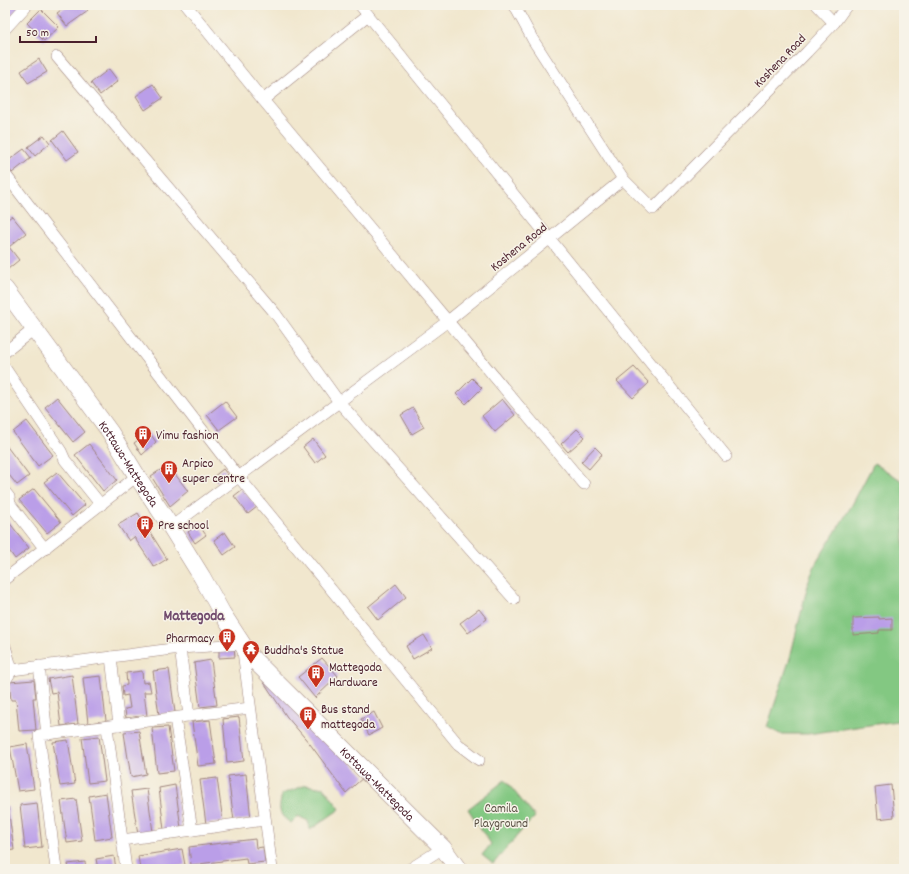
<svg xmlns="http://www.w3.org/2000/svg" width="909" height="874" viewBox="0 0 909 874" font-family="Dekko,sans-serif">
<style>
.green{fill:#83c882;stroke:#667456}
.building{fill:#ba9ee8}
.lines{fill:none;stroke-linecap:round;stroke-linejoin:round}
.minor-casing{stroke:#9e837c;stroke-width:12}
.primary-casing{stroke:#9e837c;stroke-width:18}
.minor{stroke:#fff;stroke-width:11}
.primary{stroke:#fff;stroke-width:17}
.labels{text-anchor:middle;stroke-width:3;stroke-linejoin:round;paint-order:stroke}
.street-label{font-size:13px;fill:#4a1f2b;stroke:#f7f3e8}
.poi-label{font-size:13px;fill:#4a1f2b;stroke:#f7f3e8;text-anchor:start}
.park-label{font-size:13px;fill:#5b5245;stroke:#f7f3e8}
.quarter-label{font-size:15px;font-weight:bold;fill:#714b6d;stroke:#f7f3e8}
</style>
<rect width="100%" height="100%" fill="#f7f3e8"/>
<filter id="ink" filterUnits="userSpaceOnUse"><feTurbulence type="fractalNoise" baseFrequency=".025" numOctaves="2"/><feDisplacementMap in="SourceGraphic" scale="8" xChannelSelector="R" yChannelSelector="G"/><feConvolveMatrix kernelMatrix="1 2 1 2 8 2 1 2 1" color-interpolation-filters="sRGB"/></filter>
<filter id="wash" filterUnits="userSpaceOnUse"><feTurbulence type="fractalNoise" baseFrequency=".012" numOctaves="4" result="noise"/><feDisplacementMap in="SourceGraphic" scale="16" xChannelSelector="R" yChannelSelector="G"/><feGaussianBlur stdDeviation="0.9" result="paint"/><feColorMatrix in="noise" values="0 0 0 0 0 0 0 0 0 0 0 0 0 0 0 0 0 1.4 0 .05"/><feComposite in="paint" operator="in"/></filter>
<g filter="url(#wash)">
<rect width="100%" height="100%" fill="#f1e7ce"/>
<g class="green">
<path d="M874,463L904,482V720L808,734H780L767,727L790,658L809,580L816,563L852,505Z"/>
<path d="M505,780L535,817L522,830L493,864L482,855L491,844L468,809Z"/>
<path d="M306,785L324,788L340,809L310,830L308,821L298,816L291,823C277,814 279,809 282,794Z"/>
</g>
<g id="blocks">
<g class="building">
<path d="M5,5H18L20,7L9,19L5,15Z"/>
<path d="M68,5H83L88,11L67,26L57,13Z"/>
<path d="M41,9L59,27L44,41L27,23Z"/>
<path d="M39,59L47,72L28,83L21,71Z"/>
<path d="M109,69L118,81L100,95L91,83Z"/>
<path d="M153,84L163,98L145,110L136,96Z"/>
<path d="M63,131L78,152L67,160L52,140Z"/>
<path d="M44,135L50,143L35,156L28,147Z"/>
<path d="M24,149L31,158L12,173L5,163Z"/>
<path d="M12,216L26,233L9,247L19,260L8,269L5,265V221Z"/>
<path d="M634,367L649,383L633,398L617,381Z"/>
<path d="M472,378L482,388L466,404L456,394Z"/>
<path d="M57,397L85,432L73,442L45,407Z"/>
<path d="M502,399L515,415L495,432L482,416Z"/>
<path d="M225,401L237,417L219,430L207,415Z"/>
<path d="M413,408L424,427L412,434L401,415Z"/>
<path d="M27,421L53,455L38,466L13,432Z"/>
<path d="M577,429L585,437L568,452L561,444Z"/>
<path d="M149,432L156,442L142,455L134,443Z"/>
<path d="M313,439L325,455L315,463L303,447Z"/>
<path d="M5,444L29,476L17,485L5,470Z"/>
<path d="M89,444L117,480L103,491L75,455Z"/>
<path d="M595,447L602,454L589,469L581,462Z"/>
<path d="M168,465L188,491L170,506L151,476Z"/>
<path d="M223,469L228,475L217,482L213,477Z"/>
<path d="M57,472L85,505L72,516L44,482Z"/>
<path d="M34,489L61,522L47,533L19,500Z"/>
<path d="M243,489L257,507L248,514L234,496Z"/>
<path d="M138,513L167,559L154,567L134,537L129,541L118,525Z"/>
<path d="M5,517L29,548L15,559L5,545Z"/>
<path d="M198,524L206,535L195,543L188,532Z"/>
<path d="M225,532L235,547L224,555L214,540Z"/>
<path d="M396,584L406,597L378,620L368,607Z"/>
<path d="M479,609L487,619L468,633L460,623Z"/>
<path d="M879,617V619L892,618V630H879V633L853,635V618Z"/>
<path d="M424,635L432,648L413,659L406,646Z"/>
<path d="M234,647L235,657L219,658V648Z"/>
<path d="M322,658L338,676L315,698L298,677Z"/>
<path d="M211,660L217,705L200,707L194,663Z"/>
<path d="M169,669L175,712L159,715L153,671Z"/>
<path d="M142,671L143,683L149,682L151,692H144L147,716L126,718L125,709L130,708L128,695L123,696L122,686L127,685L126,673Z"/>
<path d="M72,675L78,724L61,726L57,692L51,693L48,679Z"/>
<path d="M101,676L106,721L88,723L83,678Z"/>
<path d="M34,680L36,698H33L36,730L19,731L16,700H11L9,682Z"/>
<path d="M267,680L365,776L346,793L310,744L287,717L263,681Z"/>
<path d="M374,712L382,728L369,735L361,719Z"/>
<path d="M239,717L244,761L227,763L223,719Z"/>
<path d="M210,720L216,764L198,766L192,722Z"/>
<path d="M168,727L174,771L157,773L152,728Z"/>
<path d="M139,731L146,774L131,777L124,733Z"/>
<path d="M99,736L105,781L88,783L82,738Z"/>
<path d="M68,740L75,784L60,786L53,742Z"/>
<path d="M27,744L34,789L18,791L10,747Z"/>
<path d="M246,774L251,819L234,821L228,776Z"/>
<path d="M217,778L223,822L206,824L200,780Z"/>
<path d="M175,785L181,828L164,830L159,788Z"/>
<path d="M891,785L894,817L878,819L875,787Z"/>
<path d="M147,789L153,832L138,835L131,791Z"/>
<path d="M106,793L112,837L95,840L89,796Z"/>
<path d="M76,799L82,841L67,843L61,801Z"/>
<path d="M37,803L42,847L25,849L20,805Z"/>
<path d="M5,807H8L14,850L5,851Z"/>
<path d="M255,839L256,848L263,847L265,862L247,864L246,858L191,865L189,847Z"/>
<path d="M182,849L185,865L162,869H140L138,856Z"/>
<path d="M114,856L116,869H98L96,859Z"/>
<path d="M85,862L86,869H69L68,864Z"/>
<path d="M259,866V869H245V868Z"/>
</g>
</g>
</g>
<g filter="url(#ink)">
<use href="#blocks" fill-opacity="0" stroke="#9e837c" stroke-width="1"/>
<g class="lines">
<defs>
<g id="minor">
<path d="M186,5L263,100L584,484"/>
<path d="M360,5L726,456"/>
<path d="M514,5L533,40L623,179"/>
<path d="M817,5L834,23"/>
<path d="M5,29L27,5"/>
<path d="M57,57L275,313L339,402L514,599"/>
<path d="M263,100L368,15"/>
<path d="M5,174L238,476L458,744L479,760"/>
<path d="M5,352L34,329"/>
<path d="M5,368L61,451L65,460L101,505"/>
<path d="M5,492L9,497L10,504L45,549"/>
<path d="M171,527L448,321L623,179L653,209L807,52L834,23L847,5"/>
<path d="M5,579L137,476"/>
<path d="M5,646L12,670"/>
<path d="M180,648L189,716"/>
<path d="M111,657L119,725"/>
<path d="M39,666L47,734"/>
<path d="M5,681L12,670L180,648L242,644L272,869"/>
<path d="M175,718L192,830"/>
<path d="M107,727L126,869"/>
<path d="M122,840L265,820"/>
<path d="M56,869L39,735L250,708"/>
<path d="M410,869L443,848"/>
</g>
<g id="primary">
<path id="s1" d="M5,289L110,432L137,476L171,527L202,577L222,613L250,656L443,848L458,869"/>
</g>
</defs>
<use href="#minor" class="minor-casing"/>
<use href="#primary" class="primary-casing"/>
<use href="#minor" class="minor"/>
<use href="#primary" class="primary"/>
</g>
</g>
<defs>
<symbol id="building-pin" viewBox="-11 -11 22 30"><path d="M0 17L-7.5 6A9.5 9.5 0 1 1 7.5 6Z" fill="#c8321e" stroke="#f7f3e8"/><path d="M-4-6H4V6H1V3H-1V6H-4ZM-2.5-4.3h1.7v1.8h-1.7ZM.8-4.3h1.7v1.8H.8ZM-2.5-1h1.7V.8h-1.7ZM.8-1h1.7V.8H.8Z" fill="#fff"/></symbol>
<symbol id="temple-pin" viewBox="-11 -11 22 30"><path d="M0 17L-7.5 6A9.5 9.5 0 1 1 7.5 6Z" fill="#c8321e" stroke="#f7f3e8"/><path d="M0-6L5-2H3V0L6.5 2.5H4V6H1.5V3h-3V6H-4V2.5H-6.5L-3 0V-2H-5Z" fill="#fff"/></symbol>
</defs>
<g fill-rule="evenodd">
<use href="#building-pin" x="133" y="424" width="20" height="27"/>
<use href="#building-pin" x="159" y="459" width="20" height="27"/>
<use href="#building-pin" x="135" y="514" width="20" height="27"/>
<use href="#building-pin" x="217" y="627" width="20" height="27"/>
<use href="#temple-pin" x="241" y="639" width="20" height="27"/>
<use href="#building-pin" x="306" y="663" width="20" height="27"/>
<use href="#building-pin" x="298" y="705" width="20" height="27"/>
</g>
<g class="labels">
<g class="street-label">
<text transform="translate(779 60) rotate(-46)" y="5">Koshena Road</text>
<text transform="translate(518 246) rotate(-39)" y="5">Koshena Road</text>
<text dy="5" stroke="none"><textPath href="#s1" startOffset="214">Kottawa-Mattegoda</textPath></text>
<text dy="5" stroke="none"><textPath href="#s1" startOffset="622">Kottawa-Mattegoda</textPath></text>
</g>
<g class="poi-label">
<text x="156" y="439">Vimu fashion</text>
<text x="182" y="467">Arpico<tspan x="182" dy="15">super centre</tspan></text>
<text x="158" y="529">Pre school</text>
<text x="214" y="642" text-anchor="end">Pharmacy</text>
<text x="264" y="654">Buddha's Statue</text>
<text x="329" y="671">Mattegoda<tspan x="329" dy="15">Hardware</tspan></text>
<text x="321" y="713">Bus stand<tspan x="321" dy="15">mattegoda</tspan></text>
</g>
<g class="park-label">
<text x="501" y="812">Camila<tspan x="501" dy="15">Playground</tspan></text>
</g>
<g class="quarter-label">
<text x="194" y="620">Mattegoda</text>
</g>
</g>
<rect width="909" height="874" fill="none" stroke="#f7f3e8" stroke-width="20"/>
<path d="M20 36v6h76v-6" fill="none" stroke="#4a1f2b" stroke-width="2"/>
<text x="26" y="36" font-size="12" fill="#4a1f2b" stroke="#f7f3e8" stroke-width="3" paint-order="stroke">50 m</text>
</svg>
